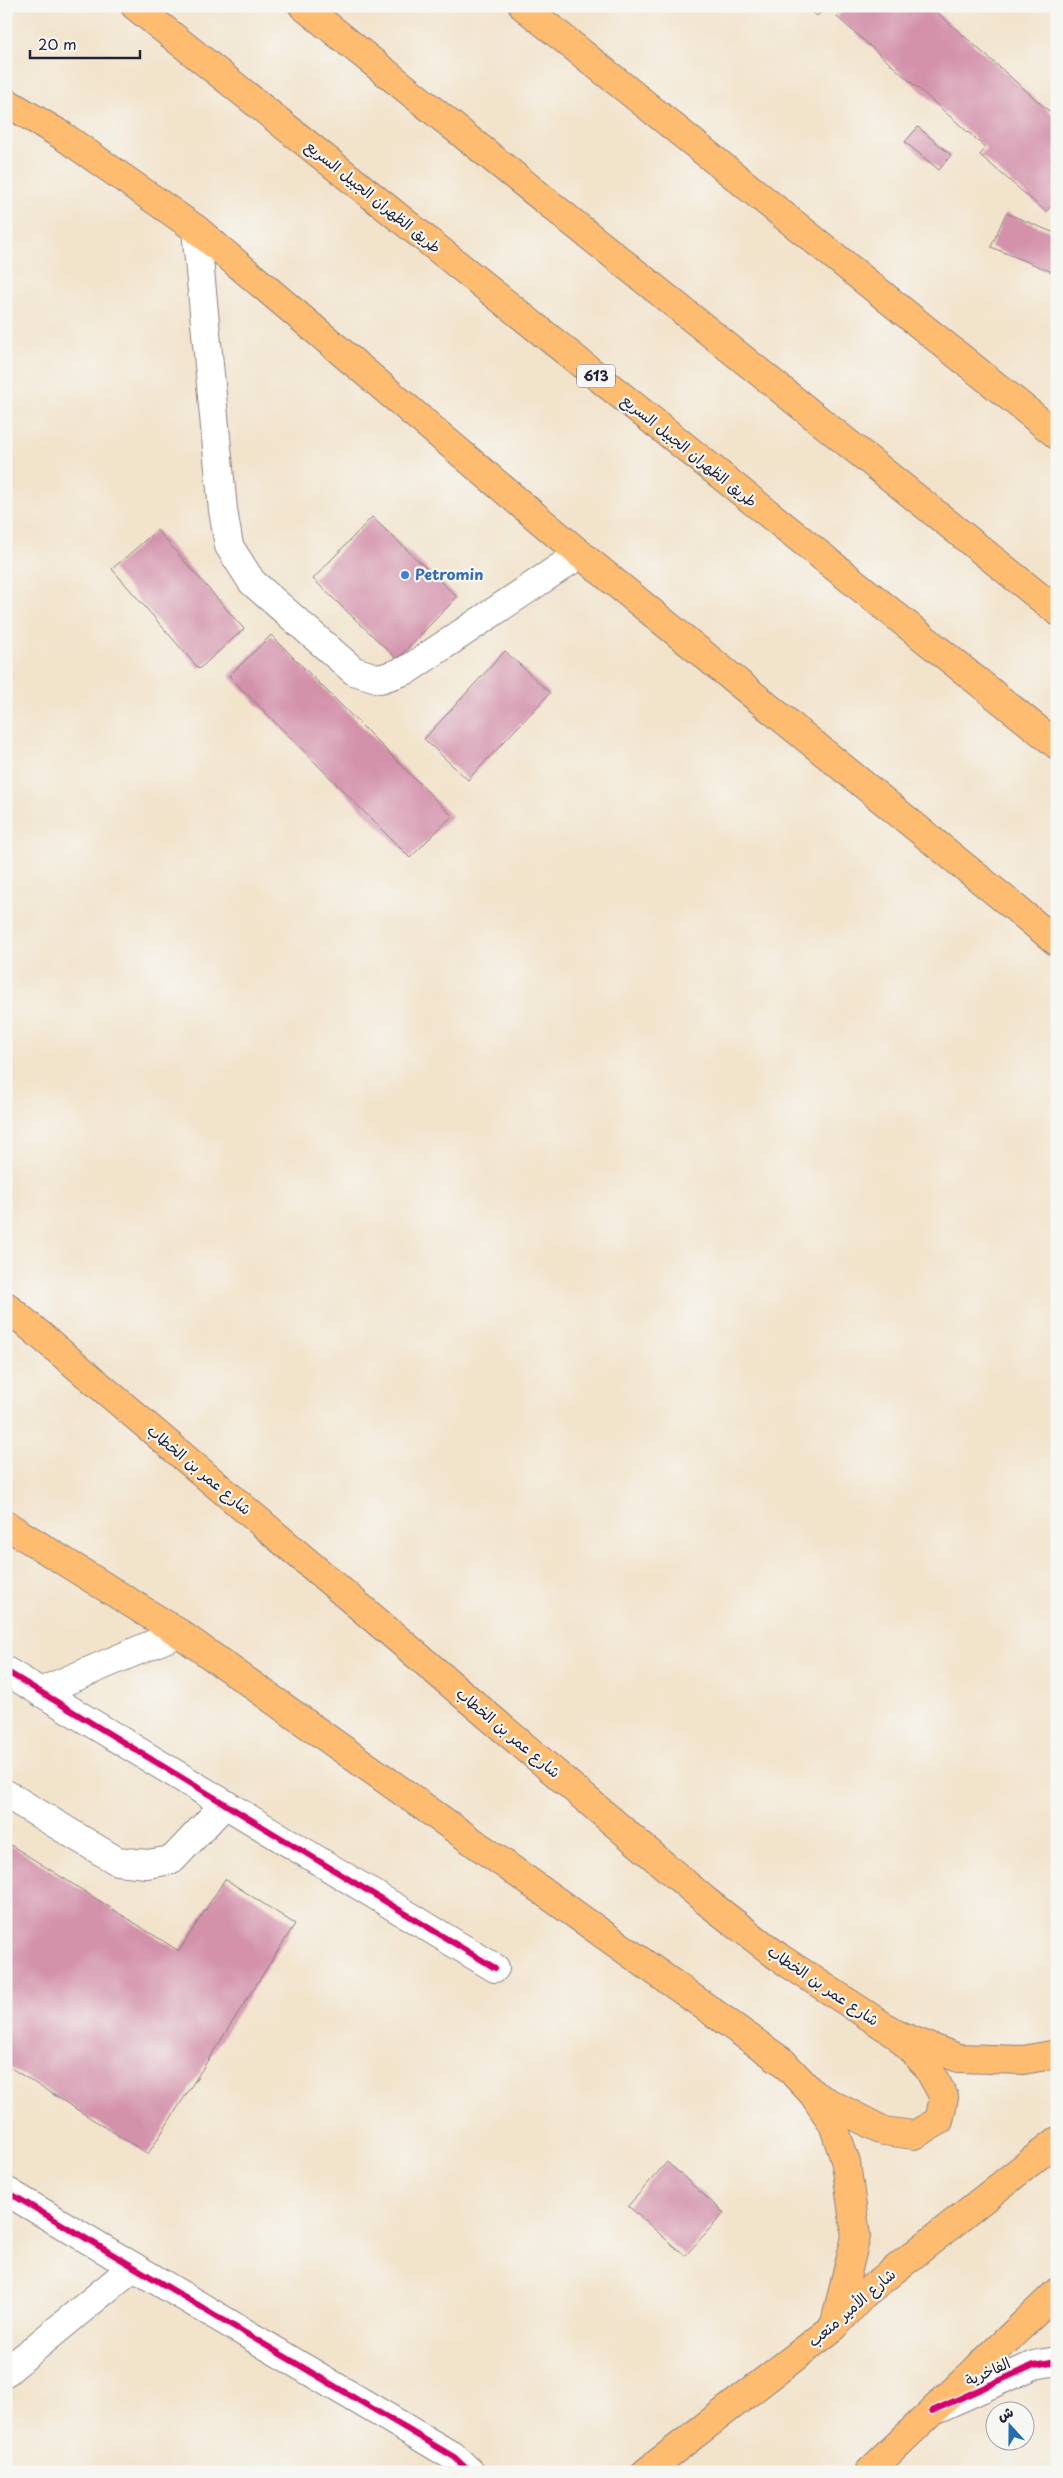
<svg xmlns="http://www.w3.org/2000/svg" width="1063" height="2478" viewBox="0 0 1063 2478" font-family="'Playpen Sans','Playpen Sans Arabic',sans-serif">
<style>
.building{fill:#d391aa}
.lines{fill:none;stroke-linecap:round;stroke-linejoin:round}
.minor-casing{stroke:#8a8283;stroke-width:30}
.major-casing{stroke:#8a8283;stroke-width:30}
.highway-casing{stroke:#8a8283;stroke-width:30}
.minor{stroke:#fff;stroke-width:28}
.major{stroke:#febc71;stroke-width:28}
.highway{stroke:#febc71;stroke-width:28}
.cycleway-casing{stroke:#f6f6f2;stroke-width:9}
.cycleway{stroke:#d6006c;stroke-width:6}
.shop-dot{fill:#3f7fe0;stroke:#f6f6f2;stroke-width:2}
.labels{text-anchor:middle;stroke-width:4.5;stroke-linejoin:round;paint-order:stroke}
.shield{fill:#f6f6f2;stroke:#626272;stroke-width:1}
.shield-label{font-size:14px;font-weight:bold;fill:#22223b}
.street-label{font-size:15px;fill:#22223b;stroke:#f6f6f2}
.shop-label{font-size:15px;font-weight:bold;fill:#366cbe;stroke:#f6f6f2;text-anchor:start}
</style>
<rect width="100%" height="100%" fill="#f6f6f2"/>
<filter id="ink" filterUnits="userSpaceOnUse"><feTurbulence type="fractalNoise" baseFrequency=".02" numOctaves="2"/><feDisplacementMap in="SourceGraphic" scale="10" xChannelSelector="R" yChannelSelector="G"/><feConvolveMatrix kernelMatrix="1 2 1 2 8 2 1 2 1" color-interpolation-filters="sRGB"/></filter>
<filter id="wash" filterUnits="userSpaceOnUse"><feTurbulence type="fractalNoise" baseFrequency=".0096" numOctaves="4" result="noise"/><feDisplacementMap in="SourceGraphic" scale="20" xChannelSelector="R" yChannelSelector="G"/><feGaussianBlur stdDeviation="1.12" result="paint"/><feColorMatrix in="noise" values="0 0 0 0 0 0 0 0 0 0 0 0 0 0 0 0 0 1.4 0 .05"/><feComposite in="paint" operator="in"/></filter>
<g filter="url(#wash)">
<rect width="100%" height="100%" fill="#f2e3cb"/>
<g id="blocks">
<g class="building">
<path d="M807,6H827L817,16Z"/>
<path d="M846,6H930L1057,118V199L1046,212L980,155L986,148L837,17Z"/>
<path d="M918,127L951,155L939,170L905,142Z"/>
<path d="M1006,213L1057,234V274L991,247Z"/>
<path d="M372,517L457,597L397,659L313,579Z"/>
<path d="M157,530L244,629L199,669L112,569Z"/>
<path d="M271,635L452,816L410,858L229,676Z"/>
<path d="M505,651L550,693L468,780L424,739Z"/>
<path d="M6,1842L179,1951L225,1879L295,1924L148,2154L6,2065Z"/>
<path d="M667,2162L724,2213L685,2256L628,2206Z"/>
</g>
</g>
</g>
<g filter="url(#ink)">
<use href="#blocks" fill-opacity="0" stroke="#8a8283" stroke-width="1"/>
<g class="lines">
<defs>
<g id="minor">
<path d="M196,229L223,510L229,546L252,582L354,671L380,679L407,670L580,554"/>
<path d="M6,1671L495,1968"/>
<path d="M40,1692L179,1633"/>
<path d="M6,1794L117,1861L147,1864L172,1860L225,1804"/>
<path d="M6,2191L454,2457L470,2472"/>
<path d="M6,2372L133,2267"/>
<path d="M938,2408L1034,2365L1057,2361"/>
</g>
<g id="major">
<path d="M523,6L1057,435"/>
<path d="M6,102L63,136L196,229L580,554L1057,942"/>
<path d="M6,1306L706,1901L780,1958L896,2034L958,2058L1023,2060L1057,2054"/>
<path d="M6,1525L179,1633L783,2062L813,2094L833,2124L846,2163L856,2236L834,2327"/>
<path d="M816,2096L884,2131L914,2135L939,2121L944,2097L927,2066L901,2039"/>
<path d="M646,2472L834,2327L864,2294L1057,2141"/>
<path d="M869,2472L1057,2292"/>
</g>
<g id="highway">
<path d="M135,6L1057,745"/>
<path d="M303,6L1057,611"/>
</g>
</defs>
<use href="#minor" class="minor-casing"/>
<use href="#major" class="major-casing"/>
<use href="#highway" class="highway-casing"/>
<use href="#minor" class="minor"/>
<use href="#major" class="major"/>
<use href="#highway" class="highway"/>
<defs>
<g id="cycleway">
<path d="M6,1671L495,1968"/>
<path d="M6,2191L454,2457L470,2472"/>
<path d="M932,2411L1034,2365L1057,2361"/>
</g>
</defs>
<use href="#cycleway" class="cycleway-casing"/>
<use href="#cycleway" class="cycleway"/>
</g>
</g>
<circle class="shop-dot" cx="405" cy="575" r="5"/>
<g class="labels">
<rect class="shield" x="577" y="364.5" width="38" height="23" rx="4"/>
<g class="shield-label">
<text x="596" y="381">613</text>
</g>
<g class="street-label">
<text transform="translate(373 197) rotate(39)" y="5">طريق الظهران الجبيل السريع</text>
<text transform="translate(689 451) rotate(39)" y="5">طريق الظهران الجبيل السريع</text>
<text transform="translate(199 1470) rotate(40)" y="5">شارع عمر بن الخطاب</text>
<text transform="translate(508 1733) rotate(40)" y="5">شارع عمر بن الخطاب</text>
<text transform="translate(823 1986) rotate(34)" y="5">شارع عمر بن الخطاب</text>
<text transform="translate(852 2308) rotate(-41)" y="5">شارع الأمير متعب</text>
<text transform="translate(988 2372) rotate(-24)" y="5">الفاخرية</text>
</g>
<g class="shop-label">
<text x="415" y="580">Petromin</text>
</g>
</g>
<rect width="1063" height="2478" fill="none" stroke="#f6f6f2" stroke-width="25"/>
<g transform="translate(1010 2426) rotate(339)"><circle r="24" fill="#f6f6f2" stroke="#a1a1a9"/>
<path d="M0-4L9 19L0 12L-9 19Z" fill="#1f6fb2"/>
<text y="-8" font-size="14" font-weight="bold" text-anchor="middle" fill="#22223b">ش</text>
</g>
<path d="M30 50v8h110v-8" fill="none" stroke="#22223b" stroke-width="2.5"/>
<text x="38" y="50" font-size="15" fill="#22223b" stroke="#f6f6f2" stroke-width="4" paint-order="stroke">20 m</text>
</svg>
